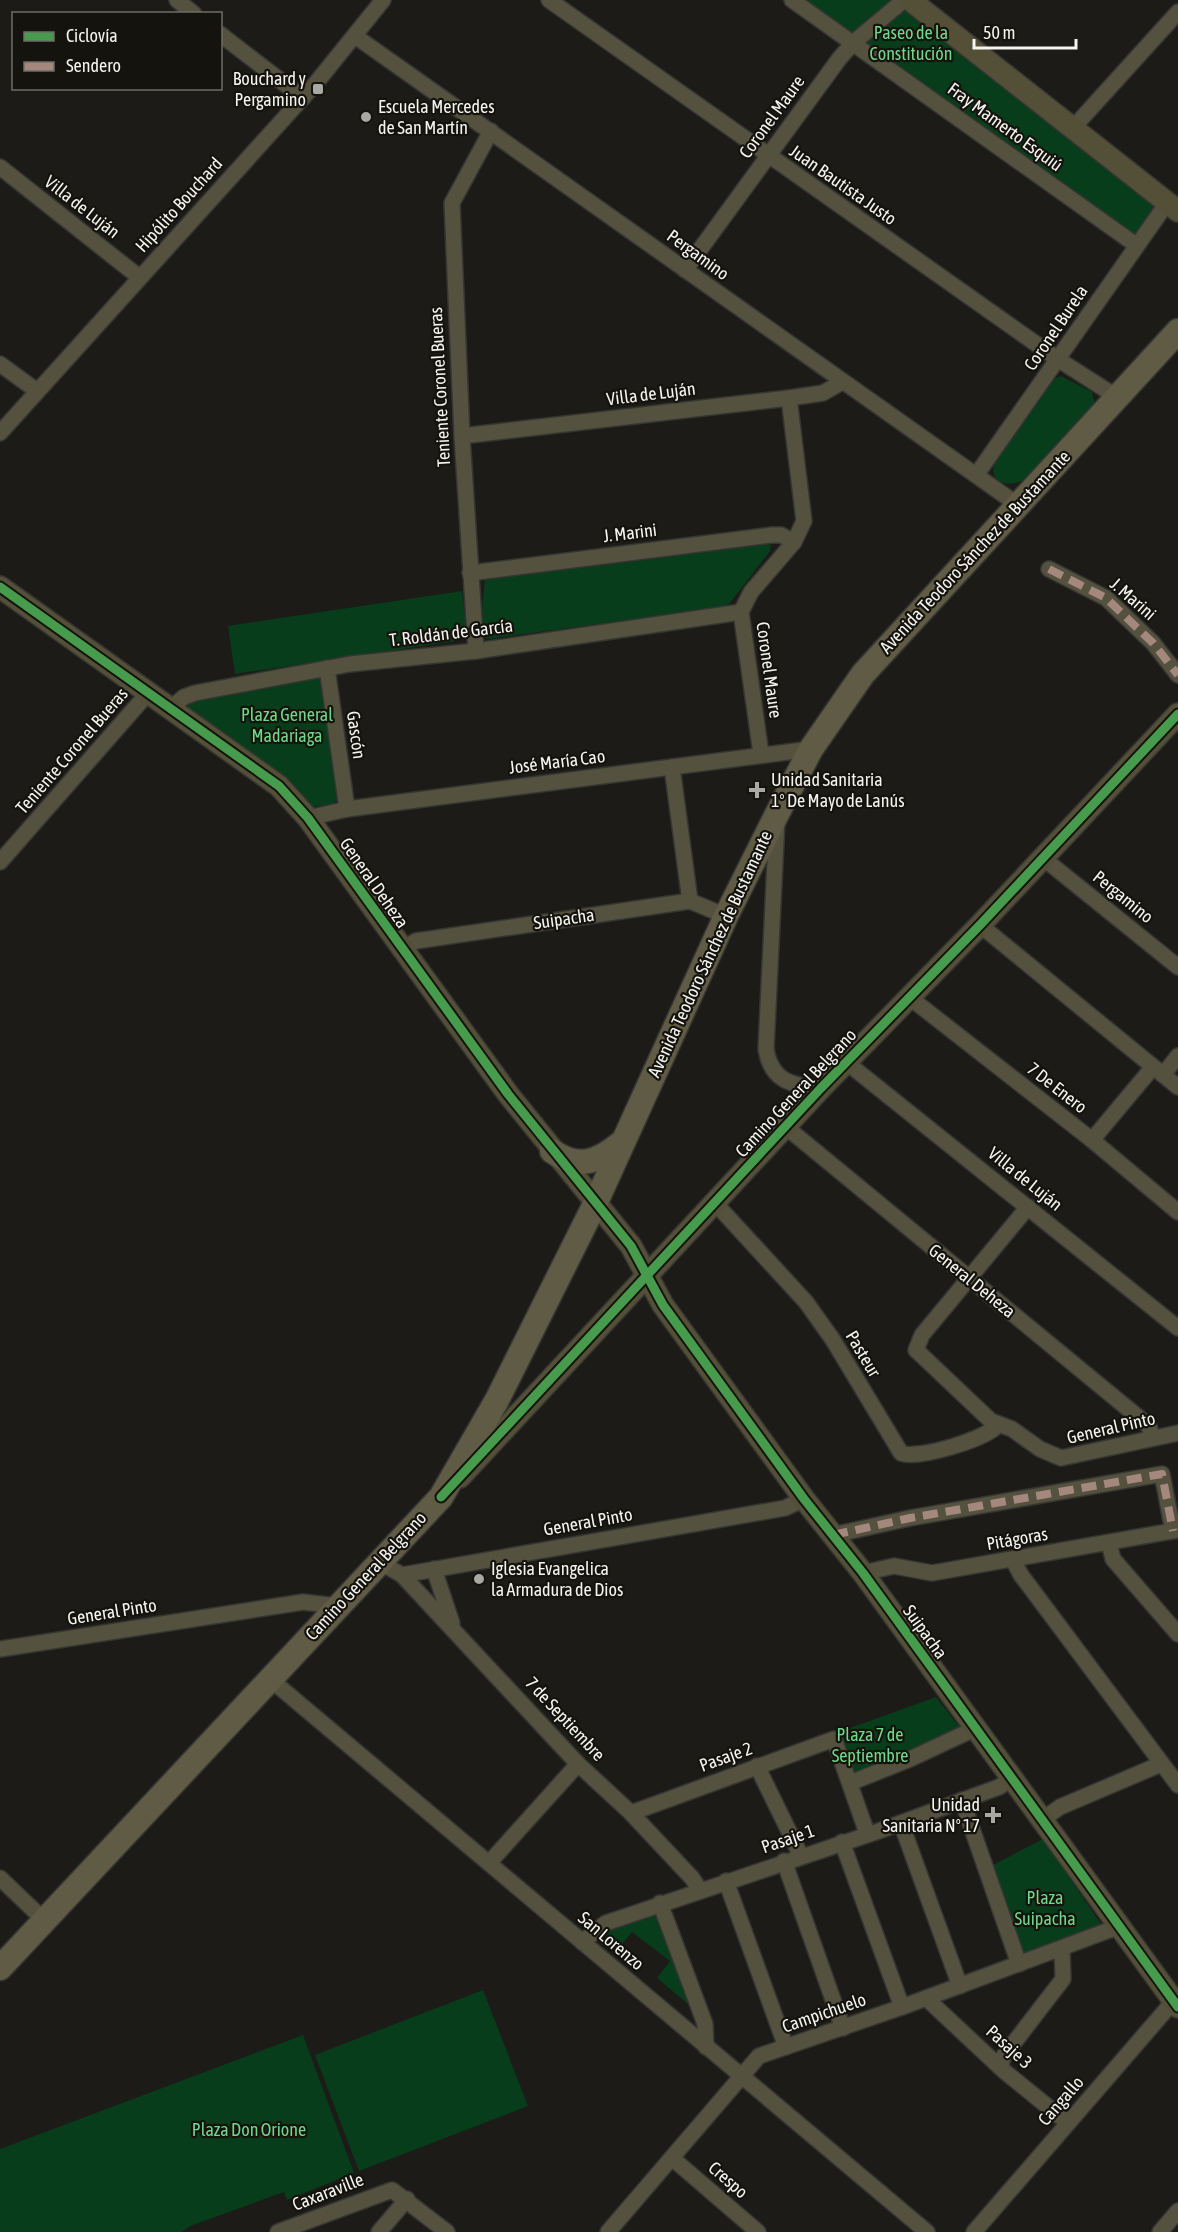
<svg xmlns="http://www.w3.org/2000/svg" width="1178" height="2232" viewBox="0 0 1178 2232" font-family="'Asap Condensed',sans-serif">
<style>
.green{fill:#073d1a}
.lines{fill:none;stroke-linecap:round;stroke-linejoin:round}
.street-casing{stroke:#353533;stroke-width:18}
.secondary-casing{stroke:#353533;stroke-width:24}
.primary-casing{stroke:#353533;stroke-width:27}
.street{stroke:#54513f;stroke-width:15}
.secondary{stroke:#545038;stroke-width:21}
.primary{stroke:#605b44;stroke-width:24}
.quiet{stroke:#a5887d;stroke-width:8;stroke-dasharray:15 8;stroke-linecap:butt}
.cycleway-casing{stroke:#15130d;stroke-width:13}
.cycleway{stroke:#469c4c;stroke-width:9}
.poi-dot{fill:#a9a8a4;stroke:#15130d;stroke-width:2}
.labels{text-anchor:middle;stroke-width:4.5;stroke-linejoin:round;paint-order:stroke}
.park-label{font-size:18px;fill:#72d889;stroke:#15130d}
.poi-label{font-size:18px;fill:#f5f4f0;stroke:#15130d;text-anchor:start}
.street-label{font-size:18px;fill:#f5f4f0;stroke:#15130d}
</style>
<rect width="100%" height="100%" fill="#1c1b18"/>
<g class="green">
<path d="M792,0H910L1167,203L1136,245Z"/>
<path d="M1061,376L1092,392L1095,405L1024,480C1010,487 989,485 994,465L1052,380Z"/>
<path d="M763,543L771,545L770,551L730,603L723,607L487,639L480,632L485,578Z"/>
<path d="M462,591C463,605 472,634 456,641L235,674L228,626Z"/>
<path d="M320,676L324,679L339,799L332,804L309,807L188,710L187,706L192,701Z"/>
<path d="M936,1697L960,1728L889,1762L852,1776L839,1732Z"/>
<path d="M1043,1839L1103,1927L1022,1957L993,1865Z"/>
<path d="M658,1910L695,2010L657,1978L670,1961L632,1932L618,1949L602,1935L609,1927Z"/>
<path d="M483,1990L528,2106L359,2171L315,2055Z"/>
<path d="M303,2035L354,2173L287,2200L284,2192L190,2226L182,2232H0V2149Z"/>
</g>
<g class="lines">
<defs>
<g id="street">
<path d="M177,0L194,14"/>
<path d="M549,0L1059,360L1117,397"/>
<path d="M792,0L1136,245"/>
<path d="M220,34L303,98"/>
<path d="M355,36L1018,505"/>
<path d="M1072,129L1178,12"/>
<path d="M0,167L139,277"/>
<path d="M685,270L839,59L853,43L904,0"/>
<path d="M0,364L37,391"/>
<path d="M0,433L316,83L383,0"/>
<path d="M462,436L789,398L823,393L842,382"/>
<path d="M977,474L1167,203"/>
<path d="M1049,569L1106,598L1153,643L1178,675"/>
<path d="M470,573L772,535H781L794,542"/>
<path d="M476,651L462,436L452,203L491,131"/>
<path d="M327,668L347,809"/>
<path d="M171,708L184,697L195,693L350,664L476,651L741,612"/>
<path d="M761,754L741,612L751,592L794,542L804,521L789,398"/>
<path d="M672,767L690,901"/>
<path d="M308,818L347,809L811,749"/>
<path d="M777,820L766,1049C771,1081 792,1086 821,1088"/>
<path d="M1043,858L1178,967"/>
<path d="M0,862L149,692"/>
<path d="M980,925L1178,1087"/>
<path d="M401,949L416,941L690,901L726,916"/>
<path d="M909,997L1092,1140L1178,1212"/>
<path d="M846,1062L1178,1328"/>
<path d="M1163,1075L1178,1056"/>
<path d="M786,1127L1149,1426L1152,1437"/>
<path d="M1092,1140L1153,1067"/>
<path d="M715,1203L806,1302L833,1340L901,1453C918,1460 986,1439 998,1425"/>
<path d="M1028,1207L922,1335L916,1350L991,1421L1012,1429L1040,1449L1061,1458L1178,1433"/>
<path d="M833,1535L910,1518L1162,1474L1173,1531"/>
<path d="M1109,1543L1113,1559L1178,1634"/>
<path d="M1013,1560L1021,1575L1178,1785"/>
<path d="M381,1563L402,1575L785,1508L804,1499"/>
<path d="M434,1569L452,1623"/>
<path d="M863,1573L894,1566L932,1573L1178,1530"/>
<path d="M402,1575L578,1764L631,1813L692,1878L700,1890"/>
<path d="M0,1649L303,1602L337,1606"/>
<path d="M270,1679L927,2232"/>
<path d="M757,1766L801,1856"/>
<path d="M850,1783L910,1759L974,1729"/>
<path d="M962,1800L1019,1964"/>
<path d="M631,1813L834,1739L867,1833"/>
<path d="M1042,1820L1060,1807L1161,1764"/>
<path d="M901,1823L960,1986"/>
<path d="M842,1842L902,2007"/>
<path d="M784,1861L843,2028"/>
<path d="M489,1863L578,1764"/>
<path d="M0,1878L45,1921"/>
<path d="M726,1881L786,2047"/>
<path d="M660,1903L705,2024L706,2047"/>
<path d="M582,1942L606,1923L876,1832L999,1787L1011,1779"/>
<path d="M926,1998L1004,2071L1068,2123"/>
<path d="M1001,2066L1003,2057L1063,1979L1062,1949"/>
<path d="M672,2158L758,2232"/>
<path d="M278,2232L392,2190L447,2232"/>
<path d="M379,2232L407,2199"/>
<path d="M608,2232L759,2056L902,2007L1120,1926"/>
<path d="M974,2232L1178,1996"/>
<path d="M1160,2232L1178,2211"/>
</g>
<g id="secondary">
<path d="M910,0L1178,211"/>
<path d="M0,587L279,786L308,818L508,1094L631,1246L663,1305L804,1499L863,1573L1178,2007"/>
<path d="M460,1477L821,1088L980,925L1178,714"/>
</g>
<g id="primary">
<path d="M552,1151C578,1170 598,1162 621,1143"/>
<path d="M0,1968L441,1497L497,1400L596,1202L726,916L777,814L811,749L863,674L1178,331"/>
</g>
</defs>
<use href="#street" class="street-casing"/>
<use href="#secondary" class="secondary-casing"/>
<use href="#primary" class="primary-casing"/>
<use href="#street" class="street"/>
<use href="#secondary" class="secondary"/>
<use href="#primary" class="primary"/>
<g class="quiet">
<path d="M1049,569L1106,598L1153,643L1178,675"/>
<path d="M833,1535L910,1518L1162,1474L1173,1531"/>
</g>
<defs>
<g id="cycleway">
<path d="M0,587L279,786L308,818L508,1094L631,1246L663,1305L804,1499L863,1573L1178,2007"/>
<path d="M441,1497L821,1088L980,925L1178,714"/>
</g>
</defs>
<use href="#cycleway" class="cycleway-casing"/>
<use href="#cycleway" class="cycleway"/>
</g>
<g class="poi-dot">
<rect x="312" y="83" width="12" height="12" rx="3"/>
<circle cx="366" cy="117" r="6"/>
<path d="M754 781h6v6h6v6h-6v6h-6v-6h-6v-6h6z"/>
<circle cx="479" cy="1579" r="6"/>
<path d="M990 1806h6v6h6v6h-6v6h-6v-6h-6v-6h6z"/>
</g>
<g class="labels">
<g class="park-label">
<text x="911" y="39">Paseo de la<tspan x="911" dy="21">Constitución</tspan></text>
<text x="287" y="721">Plaza General<tspan x="287" dy="21">Madariaga</tspan></text>
<text x="870" y="1741">Plaza 7 de<tspan x="870" dy="21">Septiembre</tspan></text>
<text x="1045" y="1904">Plaza<tspan x="1045" dy="21">Suipacha</tspan></text>
<text x="249" y="2136">Plaza Don Orione</text>
</g>
<g class="poi-label">
<text x="306" y="85" text-anchor="end">Bouchard y<tspan x="306" dy="21">Pergamino</tspan></text>
<text x="378" y="113">Escuela Mercedes<tspan x="378" dy="21">de San Martín</tspan></text>
<text x="771" y="786">Unidad Sanitaria<tspan x="771" dy="21">1° De Mayo de Lanús</tspan></text>
<text x="491" y="1575">Iglesia Evangelica<tspan x="491" dy="21">la Armadura de Dios</tspan></text>
<text x="980" y="1811" text-anchor="end">Unidad<tspan x="980" dy="21">Sanitaria N° 17</tspan></text>
</g>
<g class="street-label">
<text transform="translate(772 117) rotate(-54)" y="6">Coronel Maure</text>
<text transform="translate(1005 127) rotate(36)" y="6">Fray Mamerto Esquiú</text>
<text transform="translate(843 185) rotate(35)" y="6">Juan Bautista Justo</text>
<text transform="translate(179 205) rotate(-48)" y="6">Hipólito Bouchard</text>
<text transform="translate(82 207) rotate(38)" y="6">Villa de Luján</text>
<text transform="translate(698 255) rotate(36)" y="6">Pergamino</text>
<text transform="translate(1056 328) rotate(-56)" y="6">Coronel Burela</text>
<text transform="translate(440 387) rotate(-93)" y="6">Teniente Coronel Bueras</text>
<text transform="translate(651 394) rotate(-7)" y="6">Villa de Luján</text>
<text transform="translate(630 533) rotate(-7)" y="6">J. Marini</text>
<text transform="translate(975 552) rotate(-47)" y="6">Avenida Teodoro Sánchez de Bustamante</text>
<text transform="translate(1133 599) rotate(41)" y="6">J. Marini</text>
<text transform="translate(451 633) rotate(-7)" y="6">T. Roldán de García</text>
<text transform="translate(769 670) rotate(82)" y="6">Coronel Maure</text>
<text transform="translate(356 735) rotate(82)" y="6">Gascón</text>
<text transform="translate(72 751) rotate(-49)" y="6">Teniente Coronel Bueras</text>
<text transform="translate(557 762) rotate(-7)" y="6">José María Cao</text>
<text transform="translate(374 883) rotate(55)" y="6">General Deheza</text>
<text transform="translate(1123 897) rotate(39)" y="6">Pergamino</text>
<text transform="translate(564 919) rotate(-8)" y="6">Suipacha</text>
<text transform="translate(710 954) rotate(-65)" y="6">Avenida Teodoro Sánchez de Bustamante</text>
<text transform="translate(1057 1088) rotate(38)" y="6">7 De Enero</text>
<text transform="translate(796 1093) rotate(-47)" y="6">Camino General Belgrano</text>
<text transform="translate(1025 1179) rotate(39)" y="6">Villa de Luján</text>
<text transform="translate(972 1281) rotate(39)" y="6">General Deheza</text>
<text transform="translate(863 1354) rotate(59)" y="6">Pasteur</text>
<text transform="translate(1111 1428) rotate(-13)" y="6">General Pinto</text>
<text transform="translate(588 1522) rotate(-10)" y="6">General Pinto</text>
<text transform="translate(1017 1539) rotate(-10)" y="6">Pitágoras</text>
<text transform="translate(366 1576) rotate(-47)" y="6">Camino General Belgrano</text>
<text transform="translate(112 1612) rotate(-9)" y="6">General Pinto</text>
<text transform="translate(925 1632) rotate(54)" y="6">Suipacha</text>
<text transform="translate(565 1719) rotate(47)" y="6">7 de Septiembre</text>
<text transform="translate(726 1757) rotate(-20)" y="6">Pasaje 2</text>
<text transform="translate(788 1839) rotate(-19)" y="6">Pasaje 1</text>
<text transform="translate(611 1941) rotate(40)" y="6">San Lorenzo</text>
<text transform="translate(824 2013) rotate(-19)" y="6">Campichuelo</text>
<text transform="translate(1009 2047) rotate(42)" y="6">Pasaje 3</text>
<text transform="translate(1061 2101) rotate(-49)" y="6">Cangallo</text>
<text transform="translate(728 2180) rotate(41)" y="6">Crespo</text>
<text transform="translate(328 2192) rotate(-21)" y="6">Caxaraville</text>
</g>
</g>
<rect x="12" y="12" width="210" height="78" fill="#15130d" stroke="#6f6d68" stroke-width="1.5"/>
<rect x="24" y="32" width="30" height="9" fill="#469c4c" stroke="#6f6d68" stroke-width="1.5"/>
<text x="66" y="42" font-size="18" fill="#f5f4f0">Ciclovía</text>
<rect x="24" y="62" width="30" height="9" fill="#a5887d" stroke="#6f6d68" stroke-width="1.5"/>
<text x="66" y="72" font-size="18" fill="#f5f4f0">Sendero</text>
<path d="M974 39v9h102v-9" fill="none" stroke="#f5f4f0" stroke-width="3"/>
<text x="983" y="39" font-size="18" fill="#f5f4f0" stroke="#15130d" stroke-width="4.5" paint-order="stroke">50 m</text>
</svg>
